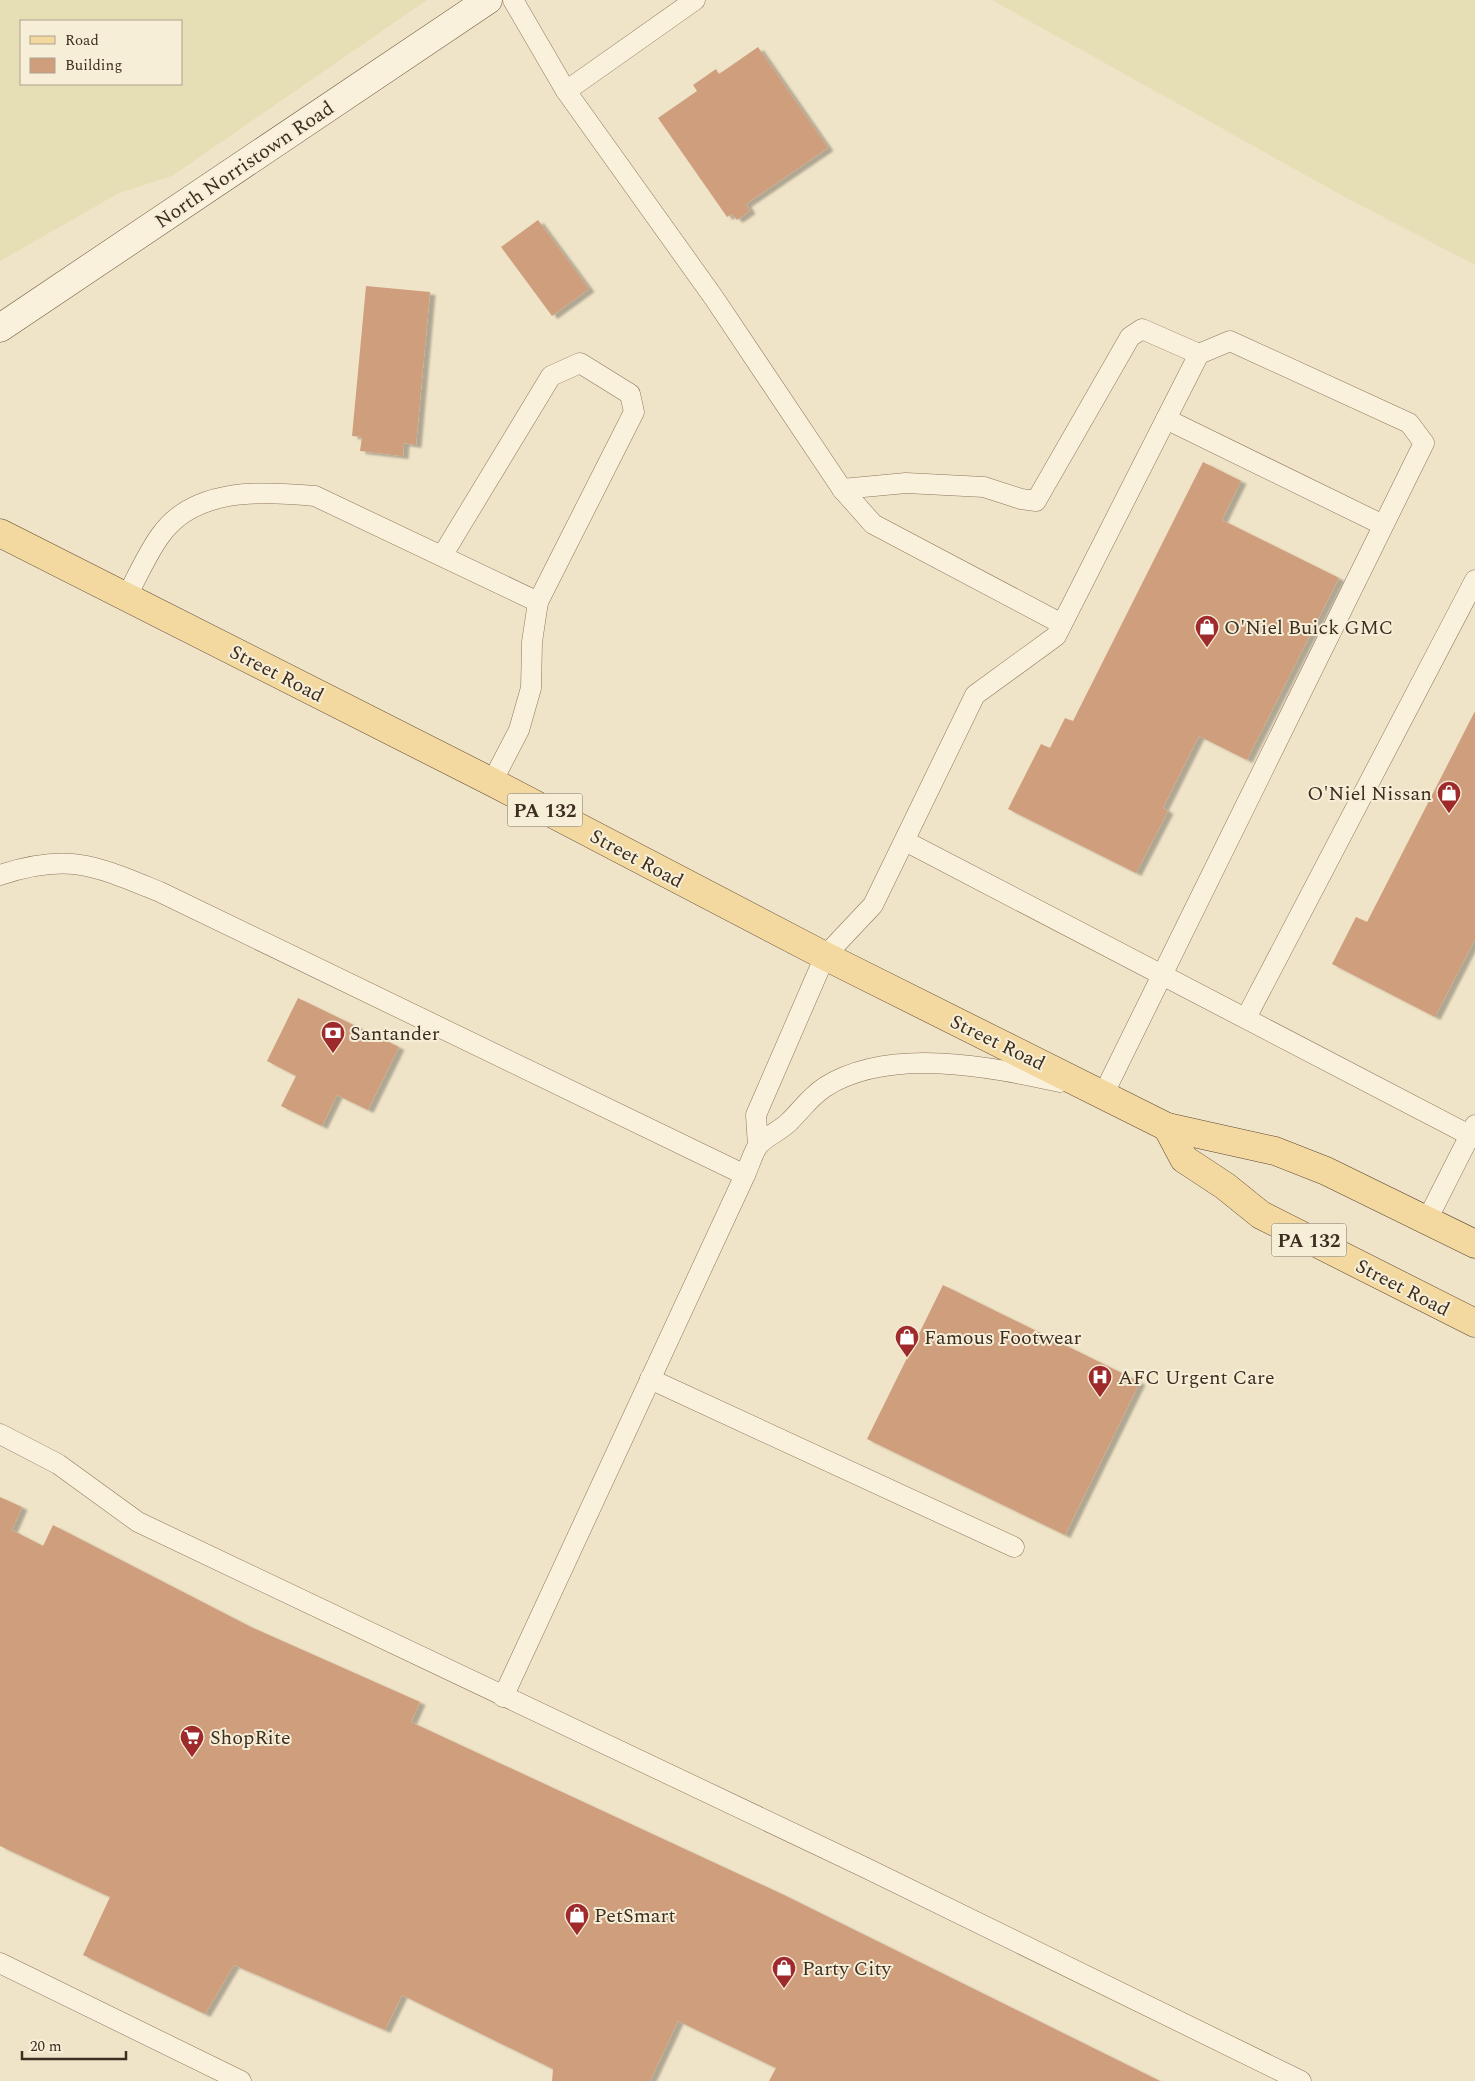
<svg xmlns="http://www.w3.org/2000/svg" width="1475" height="2081" viewBox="0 0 1475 2081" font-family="Spectral,serif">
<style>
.farmland{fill:#e6deb5;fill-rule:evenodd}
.building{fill:#cf9f7d;filter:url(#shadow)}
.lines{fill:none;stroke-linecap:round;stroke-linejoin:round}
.lane-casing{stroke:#8d765c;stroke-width:21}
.secondary-casing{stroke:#6f573f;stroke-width:29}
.primary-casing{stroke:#5b4430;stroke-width:29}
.lane{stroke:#faf1dc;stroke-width:20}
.secondary{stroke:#faf1dc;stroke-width:28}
.primary{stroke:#f3d9a0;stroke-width:28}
.labels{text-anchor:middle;stroke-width:4;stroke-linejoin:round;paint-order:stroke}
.shield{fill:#f7eed8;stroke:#756857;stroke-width:1}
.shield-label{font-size:19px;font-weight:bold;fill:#3d2e20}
.street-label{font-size:20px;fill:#3d2e20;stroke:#f7eed8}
.poi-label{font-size:20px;fill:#3d2e20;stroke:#f7eed8;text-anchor:start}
</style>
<defs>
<filter id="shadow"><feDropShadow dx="5.5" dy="3" stdDeviation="1" flood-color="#0004"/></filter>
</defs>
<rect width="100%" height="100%" fill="#f0e4c8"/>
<g class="farmland">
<path d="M0,0H427L172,176L119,193L0,261ZM181,21V84H21V21Z"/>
<path d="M992,0H1475V265L1343,196Z"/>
</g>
<g class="building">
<path d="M758,47L828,148L746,204L750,211L737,220L732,214L727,217L658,118L697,91L693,85L716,69L719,74Z"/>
<path d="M538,220L589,289L552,316L501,247Z"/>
<path d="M366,286L430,292L416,445L404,443L403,456L360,451L362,437L352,436Z"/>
<path d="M1203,462L1241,481L1222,520L1339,578L1247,760L1199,736L1163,808L1168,811L1136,873L1008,809L1041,744L1050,748L1065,718L1073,721Z"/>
<path d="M1475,711V939L1435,1017L1332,964L1356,917L1367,922Z"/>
<path d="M298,998L399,1047L368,1110L337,1095L322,1126L281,1106L296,1076L267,1061Z"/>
<path d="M943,1285L1140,1382L1065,1535L867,1439Z"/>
<path d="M0,1497L22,1507L12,1530L43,1546L53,1525L251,1627L420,1702L411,1722L782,1894L1160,2081H769L776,2068L678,2021L650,2081H552L553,2069L402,1995L385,2030L234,1965L205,2014L83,1955L110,1897L0,1846Z"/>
</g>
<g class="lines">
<defs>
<g id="lane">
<path d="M513,0L566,91L714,298L842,489L873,524L1062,624"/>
<path d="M566,91L695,0"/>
<path d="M1166,419L1383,525"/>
<path d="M842,489L906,483L984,487L1021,499L1036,501L1130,337L1142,329L1199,354"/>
<path d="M442,556L551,376L580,363L630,394L634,412L538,602"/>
<path d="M127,596C137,577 147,554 160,536C194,487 262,491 315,496L538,602L532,642L531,688L519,730L492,782"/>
<path d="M905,841L1475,1138"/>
<path d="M0,875C69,852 96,866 160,892L745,1175L503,1697"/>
<path d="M1246,1018L1475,580"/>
<path d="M758,1146L756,1115L825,956L873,905L975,695L1056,636L1199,354L1230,341L1409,423L1424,443L1103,1095"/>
<path d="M745,1175C749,1166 752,1156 757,1147C765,1136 781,1131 790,1121C802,1109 810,1097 825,1087C890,1046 991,1067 1060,1082"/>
<path d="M1427,1220L1475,1125"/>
<path d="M650,1379L1014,1547"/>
<path d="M0,1434L58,1464L138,1522L864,1867L1301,2081"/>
<path d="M0,1963L241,2081"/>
</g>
<path id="secondary" d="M0,328L488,0"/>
<g id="primary">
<path d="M0,533L492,782L825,956L1167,1127L1275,1151L1326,1171L1475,1244"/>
<path d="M1167,1127L1184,1159L1225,1186L1261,1215L1475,1323"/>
</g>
</defs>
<use href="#lane" class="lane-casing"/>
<use href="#secondary" class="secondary-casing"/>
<use href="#primary" class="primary-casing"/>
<use href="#lane" class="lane"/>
<use href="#secondary" class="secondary"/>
<use href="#primary" class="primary"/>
</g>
<defs>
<symbol id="shop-pin" viewBox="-11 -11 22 30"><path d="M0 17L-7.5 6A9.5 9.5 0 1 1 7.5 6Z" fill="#9e2a2b" stroke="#f7eed8"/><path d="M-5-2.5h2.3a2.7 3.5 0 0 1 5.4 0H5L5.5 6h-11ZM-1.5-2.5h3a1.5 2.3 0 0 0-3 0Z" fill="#fff"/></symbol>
<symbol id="bank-pin" viewBox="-11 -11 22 30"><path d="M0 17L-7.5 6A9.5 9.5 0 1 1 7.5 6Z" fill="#9e2a2b" stroke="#f7eed8"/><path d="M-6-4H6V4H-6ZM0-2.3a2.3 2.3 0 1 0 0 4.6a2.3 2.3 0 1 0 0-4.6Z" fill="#fff"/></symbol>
<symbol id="hospital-pin" viewBox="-11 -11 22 30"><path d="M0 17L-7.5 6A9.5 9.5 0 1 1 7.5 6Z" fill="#9e2a2b" stroke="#f7eed8"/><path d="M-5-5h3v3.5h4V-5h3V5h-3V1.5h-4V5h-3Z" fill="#fff"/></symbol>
<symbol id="supermarket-pin" viewBox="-11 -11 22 30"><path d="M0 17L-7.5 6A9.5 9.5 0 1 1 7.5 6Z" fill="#9e2a2b" stroke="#f7eed8"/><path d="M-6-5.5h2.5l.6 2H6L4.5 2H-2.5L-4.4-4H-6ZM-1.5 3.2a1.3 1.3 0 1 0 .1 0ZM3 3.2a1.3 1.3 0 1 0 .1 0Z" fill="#fff"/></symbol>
</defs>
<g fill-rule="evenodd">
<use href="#shop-pin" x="1193" y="613" width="28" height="38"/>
<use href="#shop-pin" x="1435" y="779" width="28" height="38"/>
<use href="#bank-pin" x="319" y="1019" width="28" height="38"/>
<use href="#shop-pin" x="893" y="1323" width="28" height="38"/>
<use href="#hospital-pin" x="1086" y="1363" width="28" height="38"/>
<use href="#supermarket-pin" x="178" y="1723" width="28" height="38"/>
<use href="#shop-pin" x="563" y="1901" width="28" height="38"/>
<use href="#shop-pin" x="770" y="1954" width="28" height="38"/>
</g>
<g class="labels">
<g class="shield">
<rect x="507.5" y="793.5" width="75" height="33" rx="4"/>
<rect x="1271.5" y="1223.5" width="75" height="33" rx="4"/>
</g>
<g class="shield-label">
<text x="545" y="817">PA 132</text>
<text x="1309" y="1247">PA 132</text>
</g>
<g class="street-label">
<text transform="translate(244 164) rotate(-34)" y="7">North Norristown Road</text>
<text transform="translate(277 673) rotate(27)" y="7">Street Road</text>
<text transform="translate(637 858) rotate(28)" y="7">Street Road</text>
<text transform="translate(998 1042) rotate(26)" y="7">Street Road</text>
<text transform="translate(1403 1287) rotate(27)" y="7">Street Road</text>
</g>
<g class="poi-label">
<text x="1224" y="634">O'Niel Buick GMC</text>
<text x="1432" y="800" text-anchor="end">O'Niel Nissan</text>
<text x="350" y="1040">Santander</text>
<text x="924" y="1344">Famous Footwear</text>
<text x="1118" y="1384">AFC Urgent Care</text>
<text x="210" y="1744">ShopRite</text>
<text x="594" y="1922">PetSmart</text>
<text x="802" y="1975">Party City</text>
</g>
</g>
<rect x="20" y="20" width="162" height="65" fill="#f7eed8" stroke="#ada18e"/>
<rect x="30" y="36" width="25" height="8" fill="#f3d9a0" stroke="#ada18e"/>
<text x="65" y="45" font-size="15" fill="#3d2e20">Road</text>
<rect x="30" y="58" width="25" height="15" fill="#cf9f7d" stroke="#ada18e"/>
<text x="65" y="70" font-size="15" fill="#3d2e20">Building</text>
<path d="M22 2051v8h104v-8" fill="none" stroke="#3d2e20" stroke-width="2.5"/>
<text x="30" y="2051" font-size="15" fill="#3d2e20" stroke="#f7eed8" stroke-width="4" paint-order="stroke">20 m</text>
</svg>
